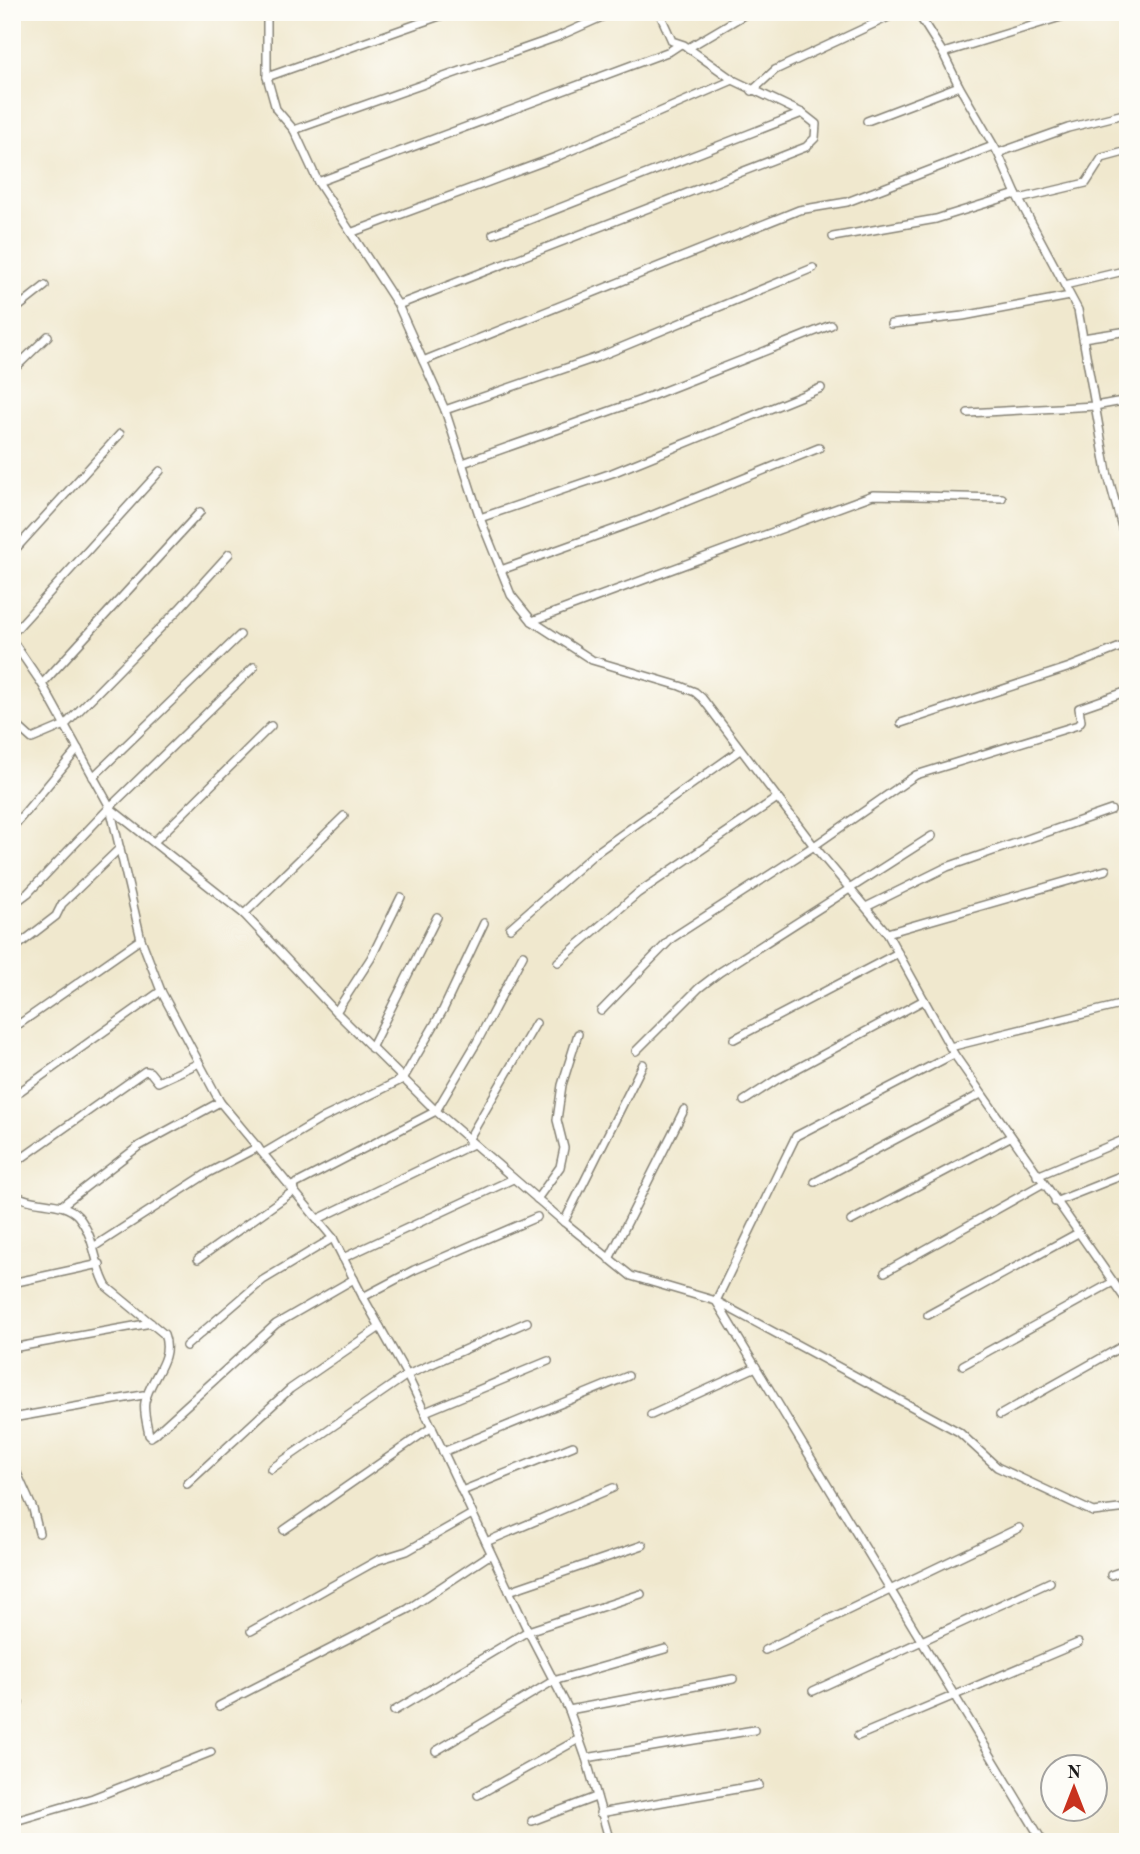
<svg xmlns="http://www.w3.org/2000/svg" width="1140" height="1854" viewBox="0 0 1140 1854" font-family="'Old Standard TT',serif">
<style>
.lines{fill:none;stroke-linecap:round;stroke-linejoin:round}
.minor-casing{stroke:#868275;stroke-width:10}
.minor{stroke:#fff;stroke-width:7}
</style>
<rect width="100%" height="100%" fill="#fdfcf7"/>
<filter id="ink" filterUnits="userSpaceOnUse"><feTurbulence type="fractalNoise" baseFrequency=".0143" numOctaves="2"/><feDisplacementMap in="SourceGraphic" scale="14" xChannelSelector="R" yChannelSelector="G"/><feConvolveMatrix kernelMatrix="1 2 1 2 8 2 1 2 1" color-interpolation-filters="sRGB"/></filter>
<filter id="wash" filterUnits="userSpaceOnUse"><feTurbulence type="fractalNoise" baseFrequency=".00686" numOctaves="4" result="noise"/><feDisplacementMap in="SourceGraphic" scale="28" xChannelSelector="R" yChannelSelector="G"/><feGaussianBlur stdDeviation="1.57" result="paint"/><feColorMatrix in="noise" values="0 0 0 0 0 0 0 0 0 0 0 0 0 0 0 0 0 1.4 0 .05"/><feComposite in="paint" operator="in"/></filter>
<g filter="url(#wash)">
<rect width="100%" height="100%" fill="#f0e8ce"/>
</g>
<g filter="url(#ink)">
<g class="lines">
<defs>
<g id="minor">
<path d="M267,12V77L276,109L294,130L318,182L398,305L445,410L480,518L511,595L532,621L592,660L680,686L695,692L702,698L814,846L887,933L954,1054L1128,1303"/>
<path d="M917,12L943,53L959,86L998,153L1016,194L1078,310L1107,472L1128,549"/>
<path d="M688,48L749,12"/>
<path d="M943,53L1077,12"/>
<path d="M267,77L451,12"/>
<path d="M752,91L775,70L899,12"/>
<path d="M867,121L959,86"/>
<path d="M294,130L557,37L613,12"/>
<path d="M998,153L1068,128L1128,113"/>
<path d="M318,182L670,51L679,45"/>
<path d="M1019,199L1086,183L1102,158L1128,151"/>
<path d="M353,232L556,157L733,80"/>
<path d="M493,234L802,113"/>
<path d="M833,237L936,219L1016,194"/>
<path d="M1065,285L1128,270"/>
<path d="M398,305L806,147L815,138L816,124L802,113L733,80L684,45L672,41L659,12"/>
<path d="M12,312L45,286"/>
<path d="M891,324L963,316L1070,296"/>
<path d="M1083,338L1128,331"/>
<path d="M423,361L799,210L847,202L993,146"/>
<path d="M12,371L48,336"/>
<path d="M445,410L598,357L813,268"/>
<path d="M968,413L1095,406L1128,400"/>
<path d="M463,463L641,400L831,325"/>
<path d="M480,518L612,473L821,388"/>
<path d="M12,553L120,434"/>
<path d="M501,570L643,519L819,448"/>
<path d="M532,621L873,495L1002,498"/>
<path d="M12,634L160,471"/>
<path d="M12,640L42,684L110,807L141,939L161,991L220,1102L333,1238L363,1297L407,1375L528,1631L569,1710L586,1758L610,1842"/>
<path d="M42,684L200,512"/>
<path d="M12,721L32,739L65,725L179,609L229,554"/>
<path d="M901,723L1070,667L1128,644"/>
<path d="M93,777L240,635"/>
<path d="M110,808L244,914L336,1012L436,1111L564,1222L631,1276L716,1301L959,1432L997,1467L1093,1512L1128,1508"/>
<path d="M12,828L78,749"/>
<path d="M154,842L271,726"/>
<path d="M12,905L28,893L110,807L254,667"/>
<path d="M866,907L947,867L1111,810"/>
<path d="M244,914L344,816"/>
<path d="M510,928L593,855L740,750"/>
<path d="M887,933L1106,870"/>
<path d="M12,950L56,916L62,904L120,848"/>
<path d="M558,962L638,893L777,798"/>
<path d="M601,1011L672,938L814,846L916,775L1078,725L1081,721L1079,708L1128,691"/>
<path d="M336,1012L371,958L401,897"/>
<path d="M12,1029L141,939"/>
<path d="M734,1039L898,953"/>
<path d="M950,1047L1128,1003"/>
<path d="M371,1048L437,917"/>
<path d="M636,1051L699,988L720,972L932,836"/>
<path d="M954,1054L796,1136L716,1301L1043,1842"/>
<path d="M12,1097L161,991"/>
<path d="M744,1101L776,1080L924,1000"/>
<path d="M468,1140L536,1023"/>
<path d="M264,1153L323,1118L403,1079L443,1010L484,923"/>
<path d="M12,1165L145,1071L150,1072L158,1082L199,1063"/>
<path d="M1037,1176L1128,1138"/>
<path d="M815,1182L981,1094"/>
<path d="M292,1186L436,1111L477,1042L523,955"/>
<path d="M12,1192C30,1208 62,1198 78,1216C96,1238 94,1265 107,1287L164,1334C174,1360 150,1377 145,1402C143,1411 147,1424 149,1435L151,1437"/>
<path d="M537,1199L560,1167L564,1148L557,1120L562,1085L578,1034"/>
<path d="M1055,1202L1128,1173"/>
<path d="M61,1206L139,1146L220,1102"/>
<path d="M318,1219L473,1144"/>
<path d="M851,1221L1010,1137"/>
<path d="M564,1222L643,1064"/>
<path d="M95,1246L208,1173L258,1147"/>
<path d="M343,1258L513,1179"/>
<path d="M198,1259L295,1190"/>
<path d="M609,1259L684,1110"/>
<path d="M885,1272L1042,1184"/>
<path d="M12,1283L100,1264"/>
<path d="M363,1297L414,1270L537,1217"/>
<path d="M928,1315L1078,1233"/>
<path d="M186,1346L263,1280L333,1238"/>
<path d="M12,1348L151,1323"/>
<path d="M963,1365L1113,1282"/>
<path d="M425,1412L548,1361"/>
<path d="M651,1415L756,1367"/>
<path d="M1000,1415L1128,1343"/>
<path d="M12,1418L143,1395"/>
<path d="M154,1435L276,1324L354,1279"/>
<path d="M443,1452L628,1376"/>
<path d="M12,1462L33,1509L39,1533"/>
<path d="M271,1469L407,1375L527,1322"/>
<path d="M187,1484L290,1389L380,1327"/>
<path d="M462,1491L573,1446"/>
<path d="M284,1530L432,1427"/>
<path d="M486,1542L613,1488"/>
<path d="M1111,1575L1128,1569"/>
<path d="M509,1591L643,1545"/>
<path d="M251,1631L378,1560L407,1551L472,1514"/>
<path d="M765,1650L1019,1528"/>
<path d="M813,1691L1050,1582"/>
<path d="M12,1705L19,1703"/>
<path d="M219,1706L408,1609L491,1554"/>
<path d="M569,1710L733,1679"/>
<path d="M394,1711L528,1631L641,1594"/>
<path d="M858,1736L1078,1643"/>
<path d="M436,1751L553,1681L665,1649"/>
<path d="M586,1758L754,1730"/>
<path d="M478,1795L579,1739"/>
<path d="M600,1813L759,1785"/>
<path d="M532,1821L596,1797"/>
<path d="M12,1822L93,1798L211,1752"/>
</g>
</defs>
<use href="#minor" class="minor-casing"/>
<use href="#minor" class="minor"/>
</g>
</g>
<rect width="1140" height="1854" fill="none" stroke="#fdfcf7" stroke-width="42"/>
<g transform="translate(1074 1788)"><circle r="33" fill="#fdfcf7" stroke="#a3a29f" stroke-width="2"/>
<path d="M0-5L12 26L0 18L-12 26Z" fill="#c8321e"/>
<text y="-10" font-size="19" font-weight="bold" text-anchor="middle" fill="#1c1c1c">N</text>
</g>
</svg>
